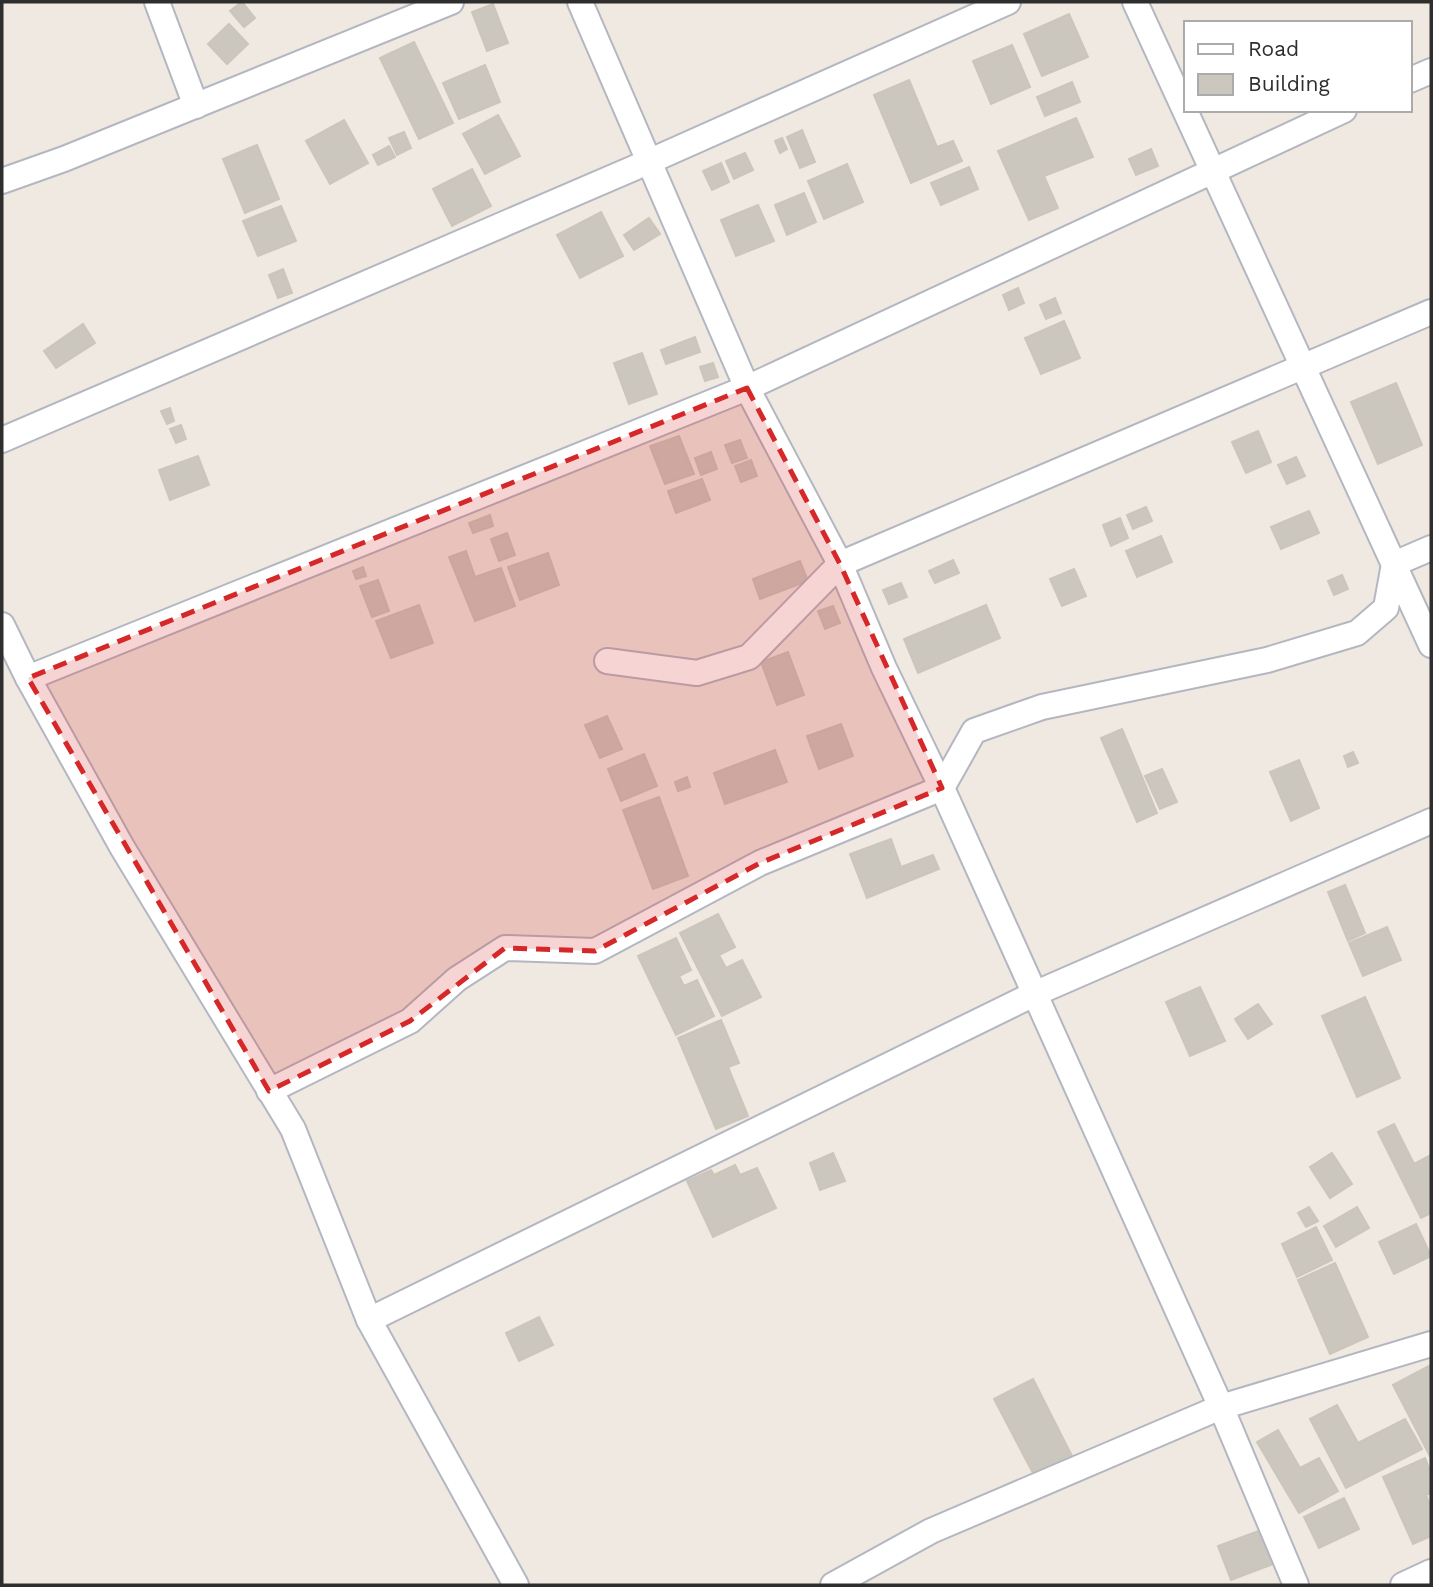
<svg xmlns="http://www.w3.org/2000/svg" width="1433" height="1587" viewBox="0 0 1433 1587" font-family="'Work Sans',sans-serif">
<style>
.building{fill:#cbc7bf;stroke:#cbc5ba;stroke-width:2}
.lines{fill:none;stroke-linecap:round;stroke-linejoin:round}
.street-casing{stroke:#b4b7c1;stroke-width:28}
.street{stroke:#fff;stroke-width:24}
.marked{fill:#d62828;fill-opacity:0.2;stroke:#d62828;stroke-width:5;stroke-dasharray:14 9;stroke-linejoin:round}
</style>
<rect width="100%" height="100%" fill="#efe9e1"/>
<g class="building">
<path d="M242,2L255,18L244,27L230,11Z"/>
<path d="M493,4L508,43L487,51L472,12Z"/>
<path d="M1069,14L1088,57L1042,76L1024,34Z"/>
<path d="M229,24L248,44L227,64L208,44Z"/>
<path d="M414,42L453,123L419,139L380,58Z"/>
<path d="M1012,45L1030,87L991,104L973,61Z"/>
<path d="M485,65L500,102L459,119L443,83Z"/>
<path d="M909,80L937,147L953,141L962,161L911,183L874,95Z"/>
<path d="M1072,82L1080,102L1045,116L1037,97Z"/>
<path d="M498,115L520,156L485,174L463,134Z"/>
<path d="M1076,118L1093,157L1044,176L1058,208L1029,220L998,151Z"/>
<path d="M344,120L368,163L330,184L306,141Z"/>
<path d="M802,130L815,162L800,168L787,137Z"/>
<path d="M404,132L411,148L397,155L389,138Z"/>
<path d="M782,138L787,149L780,153L775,141Z"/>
<path d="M257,145L279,199L245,213L223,159Z"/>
<path d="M389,146L395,157L378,165L373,155Z"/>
<path d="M1151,149L1158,166L1136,175L1129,159Z"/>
<path d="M745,153L753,170L734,179L726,161Z"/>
<path d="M721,163L729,182L712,190L703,171Z"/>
<path d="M847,164L863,202L824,219L808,181Z"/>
<path d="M969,167L978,189L941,205L931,183Z"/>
<path d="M472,169L491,206L452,226L433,189Z"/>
<path d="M804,193L816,222L787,235L775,205Z"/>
<path d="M758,205L774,241L736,256L721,220Z"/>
<path d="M281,206L296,241L258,256L243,221Z"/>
<path d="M601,212L623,256L580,278L557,235Z"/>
<path d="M649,218L660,234L634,250L624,235Z"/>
<path d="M283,269L292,293L278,298L269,275Z"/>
<path d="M1018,288L1024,303L1009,310L1003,295Z"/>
<path d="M1055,298L1061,313L1046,319L1040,305Z"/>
<path d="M1064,321L1080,358L1041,374L1025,338Z"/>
<path d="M83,324L95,343L56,368L44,351Z"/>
<path d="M695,337L700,352L666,364L661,350Z"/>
<path d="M642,353L657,394L629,404L614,363Z"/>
<path d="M713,363L718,377L705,381L700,367Z"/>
<path d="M1396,383L1422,445L1378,464L1351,402Z"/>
<path d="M170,408L174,421L167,424L161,411Z"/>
<path d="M181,425L186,439L176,443L170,429Z"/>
<path d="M1258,431L1271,462L1246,473L1232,442Z"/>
<path d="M679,436L694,474L665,484L650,446Z"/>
<path d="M740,440L747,458L732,463L725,445Z"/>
<path d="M711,452L717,469L701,475L695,458Z"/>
<path d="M198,456L209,485L170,500L159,470Z"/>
<path d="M1296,457L1305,476L1287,484L1278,465Z"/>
<path d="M751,460L757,476L741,482L735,466Z"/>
<path d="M702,479L710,500L676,513L668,491Z"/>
<path d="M1146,507L1152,521L1133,529L1127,515Z"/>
<path d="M1309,511L1319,533L1281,549L1271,527Z"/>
<path d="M490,515L493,526L473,533L469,523Z"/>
<path d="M1120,518L1128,538L1111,546L1103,525Z"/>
<path d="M507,533L515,555L499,561L491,539Z"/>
<path d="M1161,536L1172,562L1137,577L1126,551Z"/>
<path d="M466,551L475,577L501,568L515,606L475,621L449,557Z"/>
<path d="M548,553L559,585L520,600L508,567Z"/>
<path d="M953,560L959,573L935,583L929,571Z"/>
<path d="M800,561L808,581L760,599L753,579Z"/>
<path d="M363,567L366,576L356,579L353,571Z"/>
<path d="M1074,569L1086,596L1062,606L1050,579Z"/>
<path d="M1342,575L1348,589L1334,595L1328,581Z"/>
<path d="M378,580L389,611L372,617L360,586Z"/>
<path d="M901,583L907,597L889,604L883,590Z"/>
<path d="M419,605L433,643L391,658L376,621Z"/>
<path d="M986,605L1000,638L918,673L904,639Z"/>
<path d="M833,606L840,623L825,629L818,611Z"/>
<path d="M788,652L804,695L777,705L761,662Z"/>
<path d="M607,716L622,749L600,758L585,725Z"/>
<path d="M841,724L853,756L819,769L807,736Z"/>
<path d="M1122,729L1157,813L1137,822L1101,738Z"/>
<path d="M775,750L787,782L725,804L714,773Z"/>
<path d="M1353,752L1358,763L1348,767L1344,756Z"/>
<path d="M644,754L657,786L621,801L608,769Z"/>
<path d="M1299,760L1319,808L1291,821L1270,772Z"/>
<path d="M1162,769L1177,802L1160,809L1145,776Z"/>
<path d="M687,777L690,787L678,791L675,782Z"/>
<path d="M659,797L688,876L653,889L623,810Z"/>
<path d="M891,839L901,867L933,855L939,869L867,898L850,854Z"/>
<path d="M1345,885L1365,933L1348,941L1328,892Z"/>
<path d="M718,914L735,947L719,955L726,968L742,960L761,997L722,1016L680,933Z"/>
<path d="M1387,927L1401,960L1363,976L1349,943Z"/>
<path d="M676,938L691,970L679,976L684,986L697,980L714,1016L676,1035L638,956Z"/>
<path d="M1200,987L1225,1041L1190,1056L1166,1002Z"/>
<path d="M1365,997L1400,1078L1357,1097L1322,1016Z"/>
<path d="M1258,1004L1272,1024L1248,1039L1235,1019Z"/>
<path d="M721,1020L739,1063L728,1067L748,1116L716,1129L678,1038Z"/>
<path d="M1394,1124L1414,1164L1431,1155V1213L1421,1218L1378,1132Z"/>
<path d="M833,1153L845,1181L820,1190L810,1163Z"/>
<path d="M1332,1153L1352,1184L1330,1198L1310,1167Z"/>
<path d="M735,1165L740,1175L757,1168L776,1208L713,1237L687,1181L711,1170L714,1175Z"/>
<path d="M1309,1207L1318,1221L1306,1227L1298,1213Z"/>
<path d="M1357,1207L1369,1228L1336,1247L1324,1226Z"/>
<path d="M1416,1224L1431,1256L1394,1274L1379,1242Z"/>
<path d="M1316,1227L1332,1260L1297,1277L1282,1244Z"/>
<path d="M1335,1263L1368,1337L1330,1354L1298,1280Z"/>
<path d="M539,1317L553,1345L519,1361L506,1333Z"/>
<path d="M1431,1365V1458L1393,1385Z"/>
<path d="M1033,1379L1073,1458L1035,1477L994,1399Z"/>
<path d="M1337,1405L1358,1443L1405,1419L1422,1449L1346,1488L1310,1419Z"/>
<path d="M1278,1430L1300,1468L1319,1458L1338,1491L1299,1513L1257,1442Z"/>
<path d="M1425,1458L1431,1473V1493L1426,1495L1431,1507V1536L1413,1544L1383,1477Z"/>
<path d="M1344,1498L1359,1529L1319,1548L1304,1517Z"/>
<path d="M1261,1530L1273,1564L1231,1580L1218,1546Z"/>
</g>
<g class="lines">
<defs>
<g id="street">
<path d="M157,2L196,106"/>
<path d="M580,2L747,388L840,564L884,668L942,788L1221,1407L1296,1585"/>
<path d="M1135,2L1431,645"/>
<path d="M1410,80L1431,71"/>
<path d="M2,181L64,159L451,2"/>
<path d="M2,440L648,162L1008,2"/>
<path d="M2,625L28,678L122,847L293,1129L369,1320L516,1585"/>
<path d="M607,661L697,673L749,657L840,564L1431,312"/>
<path d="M28,678L747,388L1344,110"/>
<path d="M269,1091L410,1021L457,979L505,948L595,951L760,863L942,788L974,731L1042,707L1267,660L1357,633L1386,608L1394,564L1431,548"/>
<path d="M369,1320L1034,994L1431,821"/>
<path d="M833,1585L931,1531L1221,1407L1431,1344"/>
<path d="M1403,1585L1431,1572"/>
</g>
</defs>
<use href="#street" class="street-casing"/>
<use href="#street" class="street"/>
</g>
<path class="marked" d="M747,388L840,564L942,788L760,863L595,951L505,948L410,1021L269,1091L28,678Z"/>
<rect width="1433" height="1587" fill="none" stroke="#2e2e2e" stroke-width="7"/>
<rect x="1184" y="21" width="228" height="91" fill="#ffffff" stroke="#ababab" stroke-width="2"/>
<rect x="1198" y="44" width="35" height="10" fill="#ffffff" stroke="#ababab" stroke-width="2"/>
<text x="1248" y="56" font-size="21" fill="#2e2e2e">Road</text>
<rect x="1198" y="74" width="35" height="21" fill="#cbc7bf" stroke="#ababab" stroke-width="2"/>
<text x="1248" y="91" font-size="21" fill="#2e2e2e">Building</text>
</svg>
